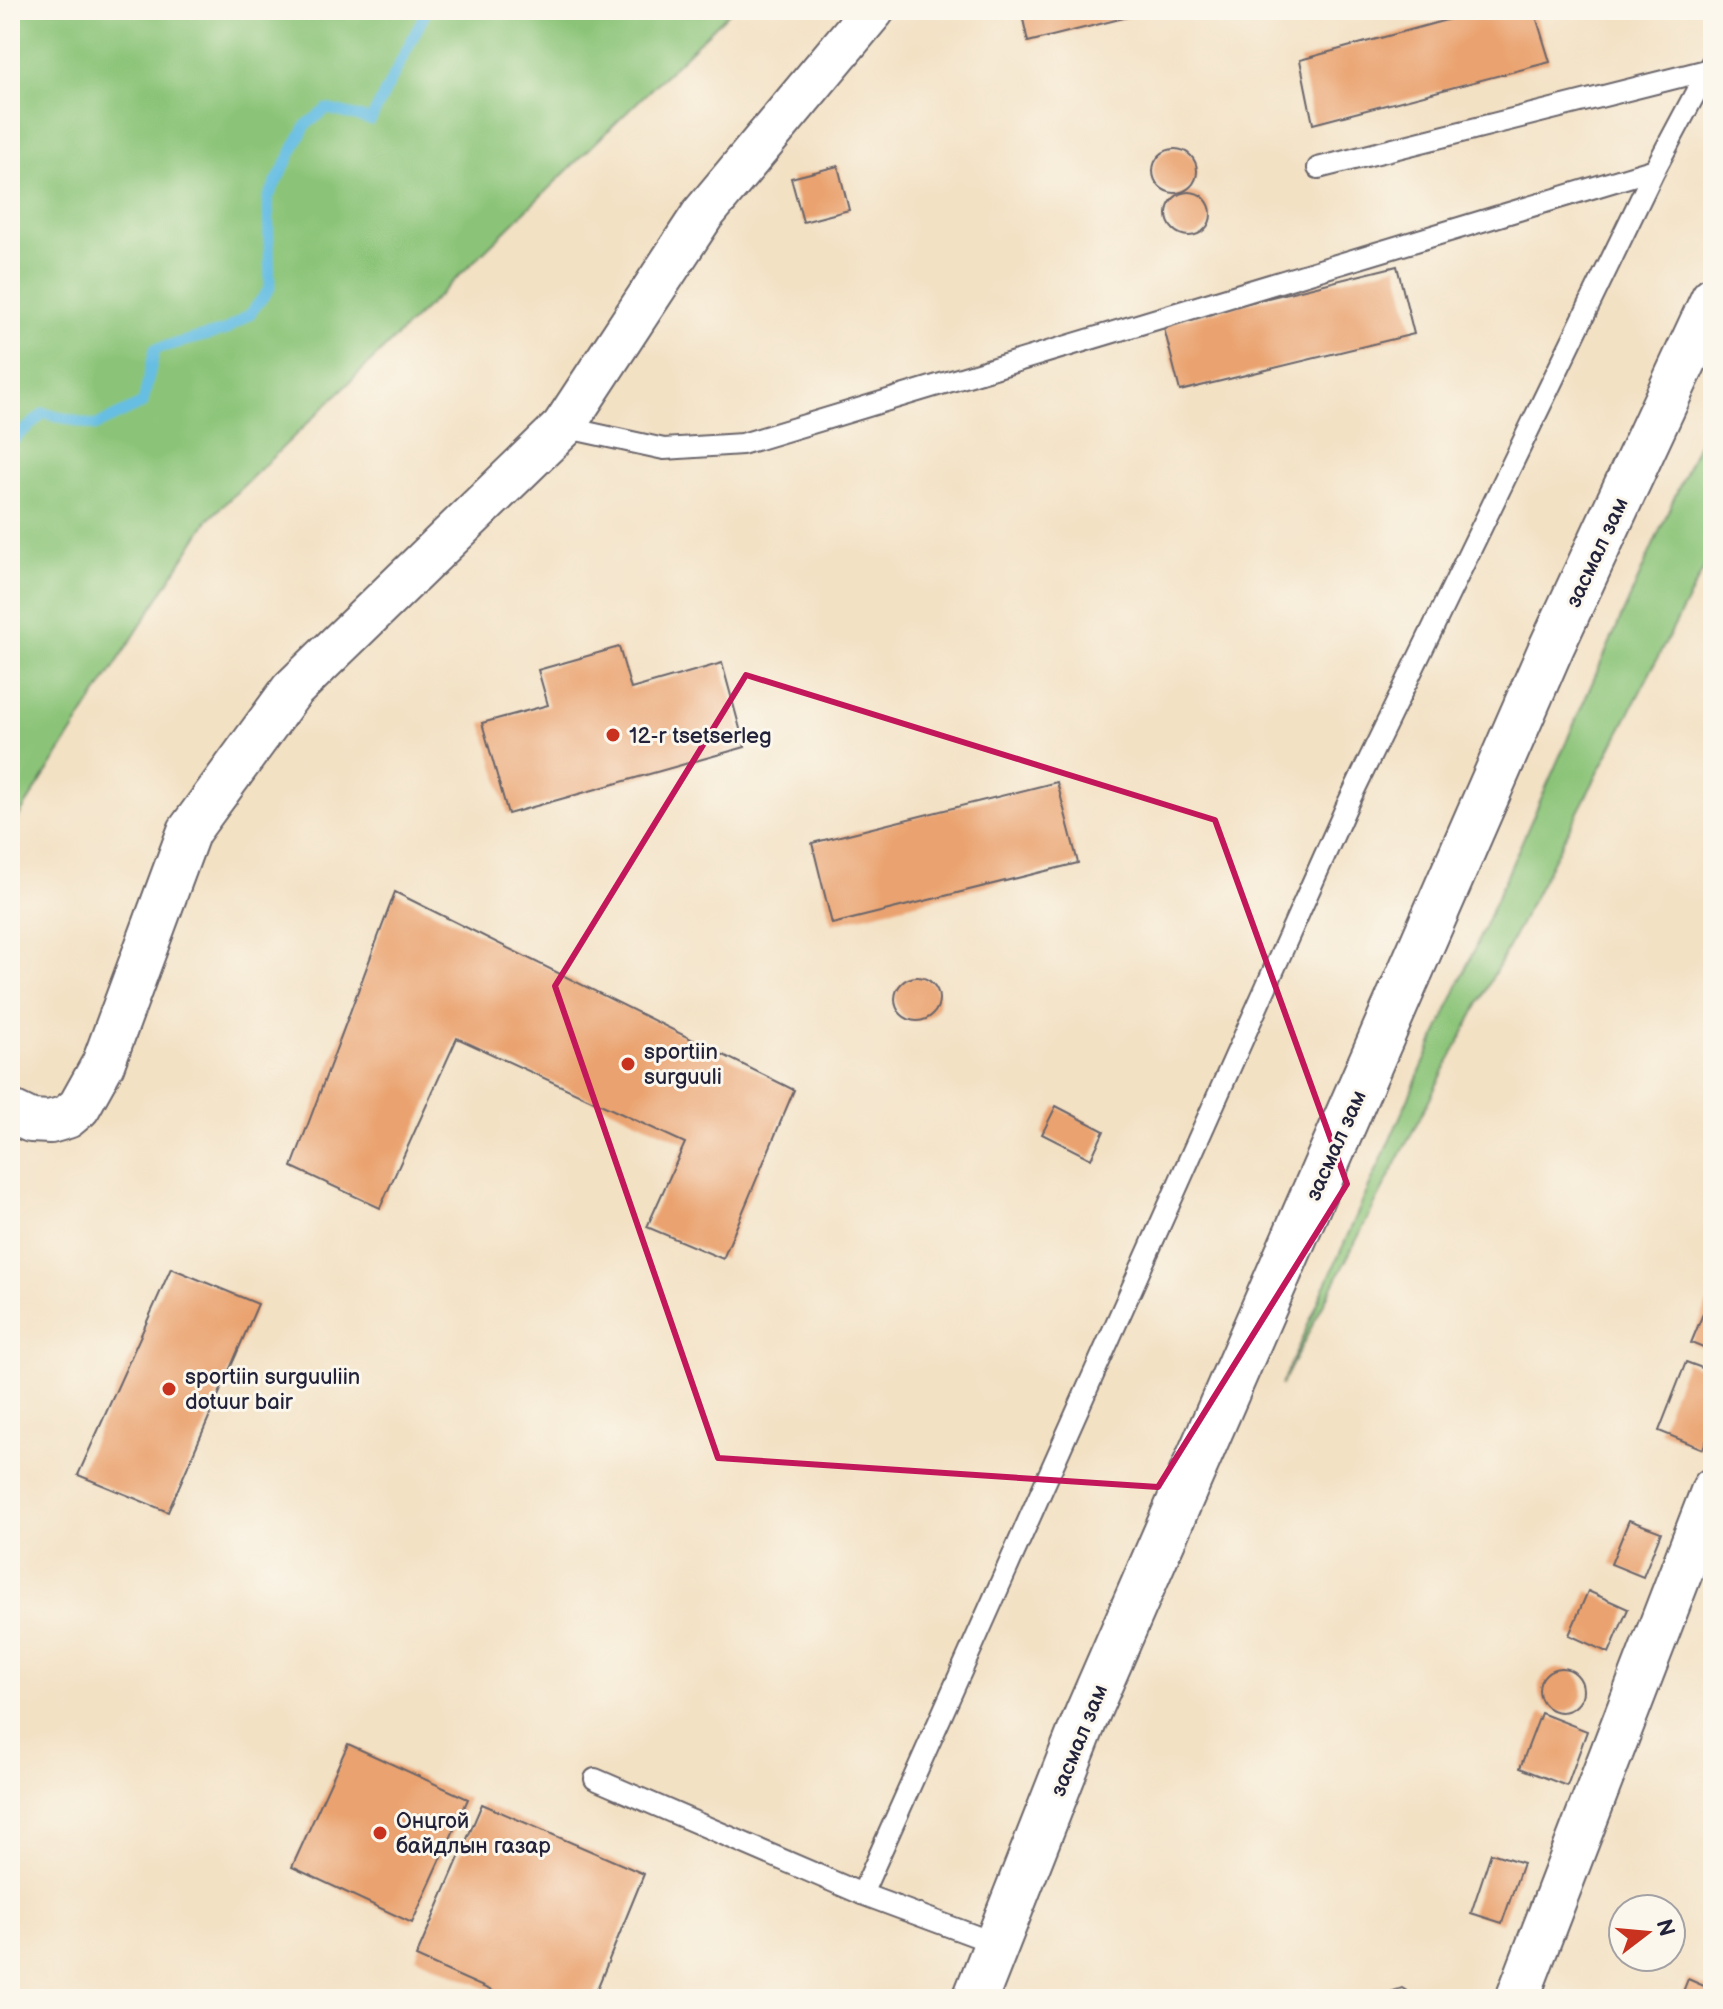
<svg xmlns="http://www.w3.org/2000/svg" width="1723" height="2009" viewBox="0 0 1723 2009" font-family="'Balsamiq Sans',sans-serif">
<style>
.green{fill:#8bc478;stroke:#56735a;stroke-width:2}
.lines{fill:none;stroke-linecap:round;stroke-linejoin:round}
.stream{stroke:#66bee3;stroke-width:11}
.building{fill:#eaa370}
.lane-casing{stroke:#6b656b;stroke-width:24}
.street-casing{stroke:#6b656b;stroke-width:46}
.highway-casing{stroke:#6b656b;stroke-width:48}
.lane{stroke:#fff;stroke-width:20}
.street{stroke:#fff;stroke-width:42}
.highway{stroke:#fff;stroke-width:44}
.marked{fill:none;stroke:#c2185b;stroke-width:6;stroke-linejoin:round}
.poi-dot{fill:#c8321e;stroke:#fbf7ec;stroke-width:3}
.labels{text-anchor:middle;stroke-width:6;stroke-linejoin:round;paint-order:stroke}
.street-label{font-size:22px;fill:#22223b;stroke:#fbf7ec}
.poi-label{font-size:22px;fill:#22223b;stroke:#fbf7ec;text-anchor:start}
</style>
<rect width="100%" height="100%" fill="#fbf7ec"/>
<filter id="ink" filterUnits="userSpaceOnUse"><feTurbulence type="fractalNoise" baseFrequency=".0125" numOctaves="2"/><feDisplacementMap in="SourceGraphic" scale="16" xChannelSelector="R" yChannelSelector="G"/><feConvolveMatrix kernelMatrix="1 2 1 2 8 2 1 2 1" color-interpolation-filters="sRGB"/></filter>
<filter id="wash" filterUnits="userSpaceOnUse"><feTurbulence type="fractalNoise" baseFrequency=".006" numOctaves="4" result="noise"/><feDisplacementMap in="SourceGraphic" scale="32" xChannelSelector="R" yChannelSelector="G"/><feGaussianBlur stdDeviation="1.8" result="paint"/><feColorMatrix in="noise" values="0 0 0 0 0 0 0 0 0 0 0 0 0 0 0 0 0 1.4 0 .05"/><feComposite in="paint" operator="in"/></filter>
<g filter="url(#wash)">
<rect width="100%" height="100%" fill="#f3e1c4"/>
<g class="green">
<path d="M10,10H732L208,520L10,830Z"/>
<path d="M1713,410V551L1281,1386Z"/>
</g>
<g class="lines">
<path class="stream" d="M10,443L44,413L95,426L143,403L155,349L224,331L250,314L270,288L268,198L306,125L327,109L371,120L427,10"/>
</g>
<g id="blocks">
<g class="building">
<path d="M1021,10H1152V11L1028,42Z"/>
<path d="M1483,10H1534L1550,62L1313,124L1300,60Z"/>
<circle cx="1175" cy="171" r="22"/>
<path d="M838,166L849,210L803,222L791,178Z"/>
<circle cx="1189" cy="214" r="22"/>
<path d="M1397,266L1414,334L1180,391L1163,324Z"/>
<path d="M619,647L631,689L722,663L745,747L508,814L482,723L548,705L538,670Z"/>
<path d="M1057,782L1078,863L832,924L812,843Z"/>
<path d="M395,892L794,1090L723,1259L647,1227L685,1143L457,1038L380,1208L292,1167Z"/>
<circle cx="917" cy="999" r="22"/>
<path d="M1056,1106L1104,1131L1091,1159L1042,1134Z"/>
<path d="M171,1268L258,1304L168,1512L78,1475Z"/>
<path d="M1707,1304L1713,1306V1352L1691,1343Z"/>
<path d="M1686,1362L1713,1372V1424L1703,1449L1659,1431Z"/>
<path d="M1629,1520L1661,1532L1643,1577L1611,1564Z"/>
<path d="M1588,1591L1628,1609L1609,1653L1569,1635Z"/>
<circle cx="1561" cy="1690" r="22"/>
<path d="M1541,1713L1587,1731L1567,1786L1520,1768Z"/>
<path d="M348,1744L468,1799L412,1923L292,1867Z"/>
<path d="M482,1804L644,1874L593,1999H510L416,1957Z"/>
<path d="M1491,1853L1523,1863L1502,1923L1471,1913Z"/>
<path d="M1688,1979L1713,1990V1999H1680Z"/>
<path d="M1402,1988L1420,1999H1382L1387,1993Z"/>
</g>
</g>
</g>
<g filter="url(#ink)">
<use href="#blocks" fill-opacity="0" stroke="#6b656b" stroke-width="2"/>
<g class="lines">
<defs>
<g id="lane">
<path d="M1318,168L1707,70"/>
<path d="M563,427L664,449L742,444L1655,169"/>
<path d="M595,1779L862,1894L997,1944"/>
<path d="M862,1894L1348,803L1655,169L1713,60"/>
</g>
<g id="street">
<path d="M10,1111L31,1121L50,1122L67,1117L79,1107L103,1064L189,831L292,690L563,427L703,214L873,10"/>
<path d="M1517,1999L1713,1489"/>
</g>
<path id="highway" d="M975,1999L1087,1714L1552,646L1713,299"/>
</defs>
<use href="#lane" class="lane-casing"/>
<use href="#street" class="street-casing"/>
<use href="#highway" class="highway-casing"/>
<use href="#lane" class="lane"/>
<use href="#street" class="street"/>
<use href="#highway" class="highway"/>
</g>
</g>
<path class="marked" d="M746,675L1215,820L1347,1184L1158,1487L718,1458L555,986Z"/>
<g class="poi-dot">
<circle cx="613" cy="735" r="8"/>
<circle cx="628" cy="1064" r="8"/>
<circle cx="169" cy="1389" r="8"/>
<circle cx="380" cy="1833" r="8"/>
</g>
<g class="labels">
<g class="street-label">
<text transform="translate(1596 552) rotate(-65)" y="8">засмал зам</text>
<text transform="translate(1335 1145) rotate(-66)" y="8">засмал зам</text>
<text transform="translate(1078 1740) rotate(-68)" y="8">засмал зам</text>
</g>
<g class="poi-label">
<text x="629" y="743">12-r tsetserleg</text>
<text x="644" y="1059">sportiin<tspan x="644" dy="25">surguuli</tspan></text>
<text x="185" y="1384">sportiin surguuliin<tspan x="185" dy="25">dotuur bair</tspan></text>
<text x="396" y="1828">Онцгой<tspan x="396" dy="25">байдлын газар</tspan></text>
</g>
</g>
<rect width="1723" height="2009" fill="none" stroke="#fbf7ec" stroke-width="40"/>
<g transform="translate(1647 1933) rotate(74)"><circle r="38" fill="#fbf7ec" stroke="#a4a2a5" stroke-width="2"/>
<path d="M0-6L14 30L0 20L-14 30Z" fill="#c8321e"/>
<text y="-12" font-size="22" font-weight="bold" text-anchor="middle" fill="#22223b">N</text>
</g>
</svg>
